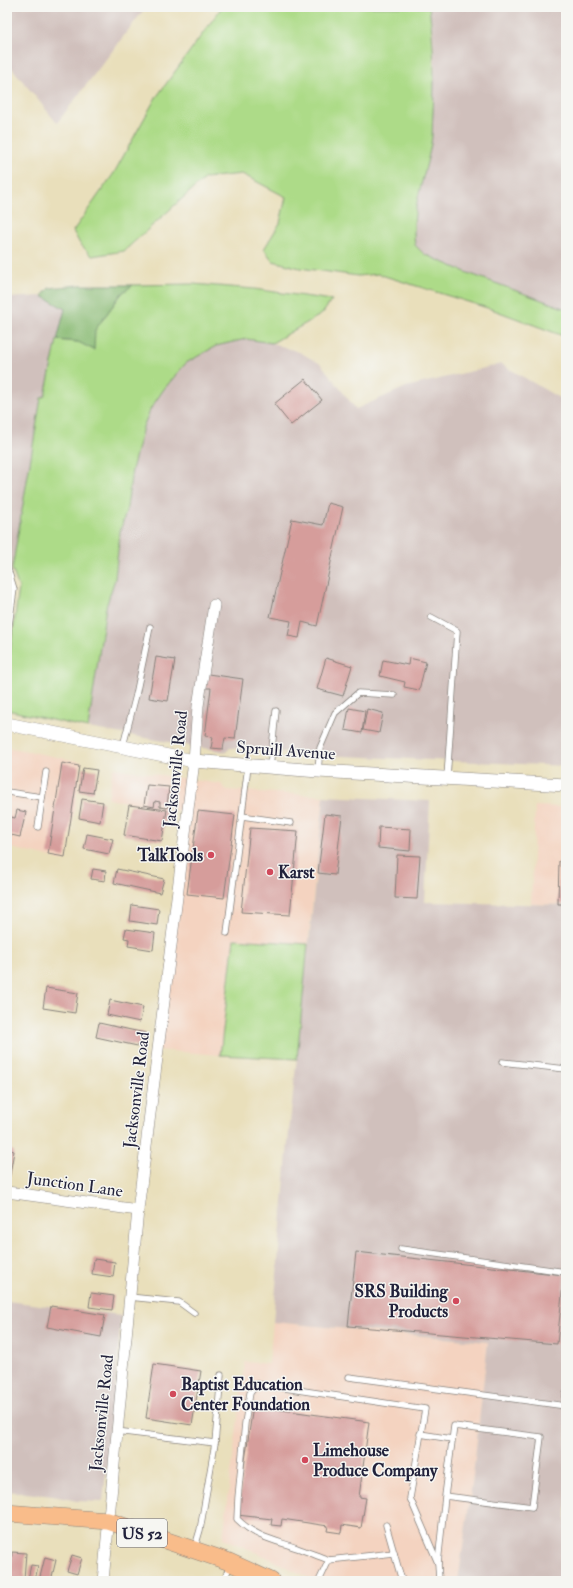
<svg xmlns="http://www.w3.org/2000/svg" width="573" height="1588" viewBox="0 0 573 1588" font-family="'IM FELL Double Pica',serif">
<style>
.built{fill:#f4d3c0}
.industrial{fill:#d0c0bc}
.green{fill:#addb88;stroke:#687e62}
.forest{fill:#8abb74;stroke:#566e58}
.building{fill:#d69d9b}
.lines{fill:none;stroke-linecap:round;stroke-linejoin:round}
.service-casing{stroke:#86807b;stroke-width:7}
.minor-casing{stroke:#86807b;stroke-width:12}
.tertiary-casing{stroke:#86807b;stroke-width:14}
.primary-casing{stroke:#86807b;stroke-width:18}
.service{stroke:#fff;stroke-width:5.5}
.minor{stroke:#fff;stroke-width:11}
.tertiary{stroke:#fff;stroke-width:13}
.primary{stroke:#f9bc8a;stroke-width:17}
.poi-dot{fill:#d1495b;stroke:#f6f6f2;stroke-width:1.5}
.labels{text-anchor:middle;stroke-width:3;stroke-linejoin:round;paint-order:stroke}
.shield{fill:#f6f6f2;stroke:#626272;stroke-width:1}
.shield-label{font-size:16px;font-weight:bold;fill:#22223b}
.street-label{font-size:17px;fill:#22223b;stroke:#f6f6f2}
.poi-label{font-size:17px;font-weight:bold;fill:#22223b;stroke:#f6f6f2;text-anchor:start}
</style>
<rect width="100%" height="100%" fill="#f6f6f2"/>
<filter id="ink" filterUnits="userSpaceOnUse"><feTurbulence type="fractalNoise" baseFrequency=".025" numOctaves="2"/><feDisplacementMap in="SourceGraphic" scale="8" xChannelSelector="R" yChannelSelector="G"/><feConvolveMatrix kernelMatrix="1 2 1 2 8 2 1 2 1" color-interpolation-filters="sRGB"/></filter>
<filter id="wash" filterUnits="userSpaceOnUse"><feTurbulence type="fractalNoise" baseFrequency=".012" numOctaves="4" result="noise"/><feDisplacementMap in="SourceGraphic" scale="16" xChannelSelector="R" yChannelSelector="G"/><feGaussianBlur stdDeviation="0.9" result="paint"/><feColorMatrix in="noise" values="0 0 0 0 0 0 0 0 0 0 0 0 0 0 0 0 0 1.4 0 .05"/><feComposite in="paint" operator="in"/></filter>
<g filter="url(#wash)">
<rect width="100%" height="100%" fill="#e9dfbb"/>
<g class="built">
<path d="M7,747L82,762L66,861L7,847Z"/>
<path d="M113,768L221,784L227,790L324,796L308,944L234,939L220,1055L158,1050L188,812L108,799Z"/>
<path d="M535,806L566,807V905L531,904Z"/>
<path d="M273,1322L488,1342L472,1484L458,1581H315L260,1554L223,1538L245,1362L269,1364Z"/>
</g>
<g class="industrial">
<path d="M7,7H146L57,123L7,62Z"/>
<path d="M429,7H566V309L468,273L424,254L415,245L413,231L414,214L420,183L435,68L433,33Z"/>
<path d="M42,296L66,309L45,396L41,398L25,495L7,591V298Z"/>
<path d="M246,339L272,343L299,352L321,364L356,409L406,387L501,364L566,402V766L341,756L230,748L226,752L88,728L106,607L115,579L120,532L127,508L132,470L143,427L151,408L166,386L186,363L216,346Z"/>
<path d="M324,796L430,801L425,902L566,905V1581H458L472,1484L488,1342L273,1322L288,1142Z"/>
<path d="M7,1301L121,1315L115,1390L103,1500L102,1502L77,1501L53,1496L7,1491Z"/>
</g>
<g class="green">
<path d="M222,7H429C434,43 435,77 433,113C432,123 433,134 431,144C425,179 410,208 415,245L424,254L468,273L566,309V337L494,310L378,274L358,276L300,268L273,261L264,249L280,223L286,197L242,174L205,178L124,251L92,256L80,244L73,231L114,173L155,99Z"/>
<path d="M193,284L254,289L332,300L322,314L272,343L246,339L216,346L186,363L164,389L151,408L143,427L132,470L127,508L120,532L115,579L106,607L88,728L7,710V674L19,588L12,569L41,398L45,396L57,340L78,342L95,330L122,293L133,285Z"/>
<path d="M234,939L308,944L297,1059L220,1055Z"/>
</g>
<path class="forest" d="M80,285H133L122,293L95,330L94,350L78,342L57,340L65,309L42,296L49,288Z"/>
<g id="blocks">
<g class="building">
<path d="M305,379L322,400L291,425L274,404Z"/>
<path d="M328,503L343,507L317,626L302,622L299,638L288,636L291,621L270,617L292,519L323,525Z"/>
<path d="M156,657L175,660L168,701L149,698Z"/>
<path d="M326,658L352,666L343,696L317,689Z"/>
<path d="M409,658L426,662L419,690L404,687L405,682L380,676L383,660L408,665Z"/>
<path d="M208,674L243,679L235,739L225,738L223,749L211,748L213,737L205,736L211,688H206Z"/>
<path d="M349,708L365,711L362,733L345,730Z"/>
<path d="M367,709L383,713L379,733L363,730Z"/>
<path d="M62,763L79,766L65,857L48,854Z"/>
<path d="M83,768L97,770L93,793L79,791Z"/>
<path d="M147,785L169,787L167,808L160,807V802L155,801L154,807L144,805Z"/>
<path d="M82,799L103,802L100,822L79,818Z"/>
<path d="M129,805L167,810L162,841L124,835Z"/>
<path d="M17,810L26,812L20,837L7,834V816L15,818Z"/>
<path d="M198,811L235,815L224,898L187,894Z"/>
<path d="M325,814L342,816L335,875L318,873Z"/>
<path d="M379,827L411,829L410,851L378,848Z"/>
<path d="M250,828L298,831L290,915L241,912Z"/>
<path d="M87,834L113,839L109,854L84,849Z"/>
<path d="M397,855L420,856L417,899L395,898Z"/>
<path d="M559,861H566V904H558Z"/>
<path d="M93,869L106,871L105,881L91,879Z"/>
<path d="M117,869L164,879L160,893L114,883Z"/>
<path d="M132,905L159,909L157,925L130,921Z"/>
<path d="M126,929L155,933L153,950L128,946L129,939L124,938Z"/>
<path d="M46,988L78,993L75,1013L43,1008Z"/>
<path d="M110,1000L143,1007L140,1022L107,1015Z"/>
<path d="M99,1023L145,1033L142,1047L96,1037Z"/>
<path d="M7,1149L14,1151L8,1186H7Z"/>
<path d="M356,1252L564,1275L557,1344L348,1326Z"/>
<path d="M94,1259L115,1262L113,1277L92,1274Z"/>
<path d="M91,1293L114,1296L112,1310L89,1307Z"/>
<path d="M51,1306L105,1315L101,1337L47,1327Z"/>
<path d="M154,1364L201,1371L192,1425L146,1418Z"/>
<path d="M253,1406L369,1422L359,1497L366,1498L361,1528L342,1525L341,1533L327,1531L328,1526L282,1519L281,1526L271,1525L272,1519L237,1515Z"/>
<path d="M12,1552L26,1553L24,1579H10Z"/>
<path d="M72,1555L82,1558L77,1574L67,1571Z"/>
<path d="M45,1557L56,1560L51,1581H39Z"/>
<path d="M31,1565L38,1566L35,1581L28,1579Z"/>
</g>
</g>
</g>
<g filter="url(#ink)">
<use href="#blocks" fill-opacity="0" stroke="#86807b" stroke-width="1"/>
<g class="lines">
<defs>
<g id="service">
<path d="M7,566L14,589L7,639"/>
<path d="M431,617L457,631L447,778"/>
<path d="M123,746L136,695L150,627"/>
<path d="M270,767L276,711"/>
<path d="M318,771L320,748L335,713L358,693L394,695"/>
<path d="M7,792L42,797"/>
<path d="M242,816L291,823"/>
<path d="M38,827L46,772"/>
<path d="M227,933L248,766"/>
<path d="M502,1062L566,1069"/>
<path d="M401,1249L566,1272"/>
<path d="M129,1297L179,1302L194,1313"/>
<path d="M349,1377L566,1406"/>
<path d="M565,1406L566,1394"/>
<path d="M116,1431L215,1443"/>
<path d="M420,1434L452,1439"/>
<path d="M195,1547L200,1530L215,1443L221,1375"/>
<path d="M394,1553L402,1581"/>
<path d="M329,1560C318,1556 308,1552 297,1548C274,1540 255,1537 237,1519L238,1498L245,1423L250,1393L257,1384L425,1409L410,1498L438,1563"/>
<path d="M224,1581L230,1564"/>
<path d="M319,1581L329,1560L394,1553L386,1525"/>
<path d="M439,1581L438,1563L445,1496L454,1426L541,1437L532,1507L445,1496"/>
</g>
<g id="minor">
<path d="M7,1192L138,1210"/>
<path d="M103,1581L138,1210L194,761L198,706L214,605"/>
</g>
<path id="tertiary" d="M7,724L194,761L318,771L566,785"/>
<path id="primary" d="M7,1513L108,1521L227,1561L271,1581"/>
</defs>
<use href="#service" class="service-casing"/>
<use href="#minor" class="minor-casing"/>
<use href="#tertiary" class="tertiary-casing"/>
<use href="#primary" class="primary-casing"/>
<use href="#service" class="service"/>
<use href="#minor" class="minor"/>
<use href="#tertiary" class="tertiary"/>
<use href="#primary" class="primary"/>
</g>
</g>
<g class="poi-dot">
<circle cx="211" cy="855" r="4"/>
<circle cx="270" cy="872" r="4"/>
<circle cx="456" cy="1301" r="4"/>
<circle cx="173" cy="1394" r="4"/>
<circle cx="305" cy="1460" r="4"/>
</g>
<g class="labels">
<rect class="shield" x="117" y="1519" width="50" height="28" rx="3"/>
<g class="shield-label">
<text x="142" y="1539">US 52</text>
</g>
<g class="street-label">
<text transform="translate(286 750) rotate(4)" y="6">Spruill Avenue</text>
<text transform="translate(175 769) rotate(-84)" y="6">Jacksonville Road</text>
<text transform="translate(136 1090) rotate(-83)" y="6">Jacksonville Road</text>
<text transform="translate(75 1184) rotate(8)" y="6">Junction Lane</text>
<text transform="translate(101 1413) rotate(-84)" y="6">Jacksonville Road</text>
</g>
<g class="poi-label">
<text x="203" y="861" text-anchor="end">TalkTools</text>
<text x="278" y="878">Karst</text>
<text x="448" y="1297" text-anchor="end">SRS Building<tspan x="448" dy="20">Products</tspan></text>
<text x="181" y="1390">Baptist Education<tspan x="181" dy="20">Center Foundation</tspan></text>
<text x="313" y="1456">Limehouse<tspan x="313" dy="20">Produce Company</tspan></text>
</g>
</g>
<rect width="573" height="1588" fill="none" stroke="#f6f6f2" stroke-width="24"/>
</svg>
